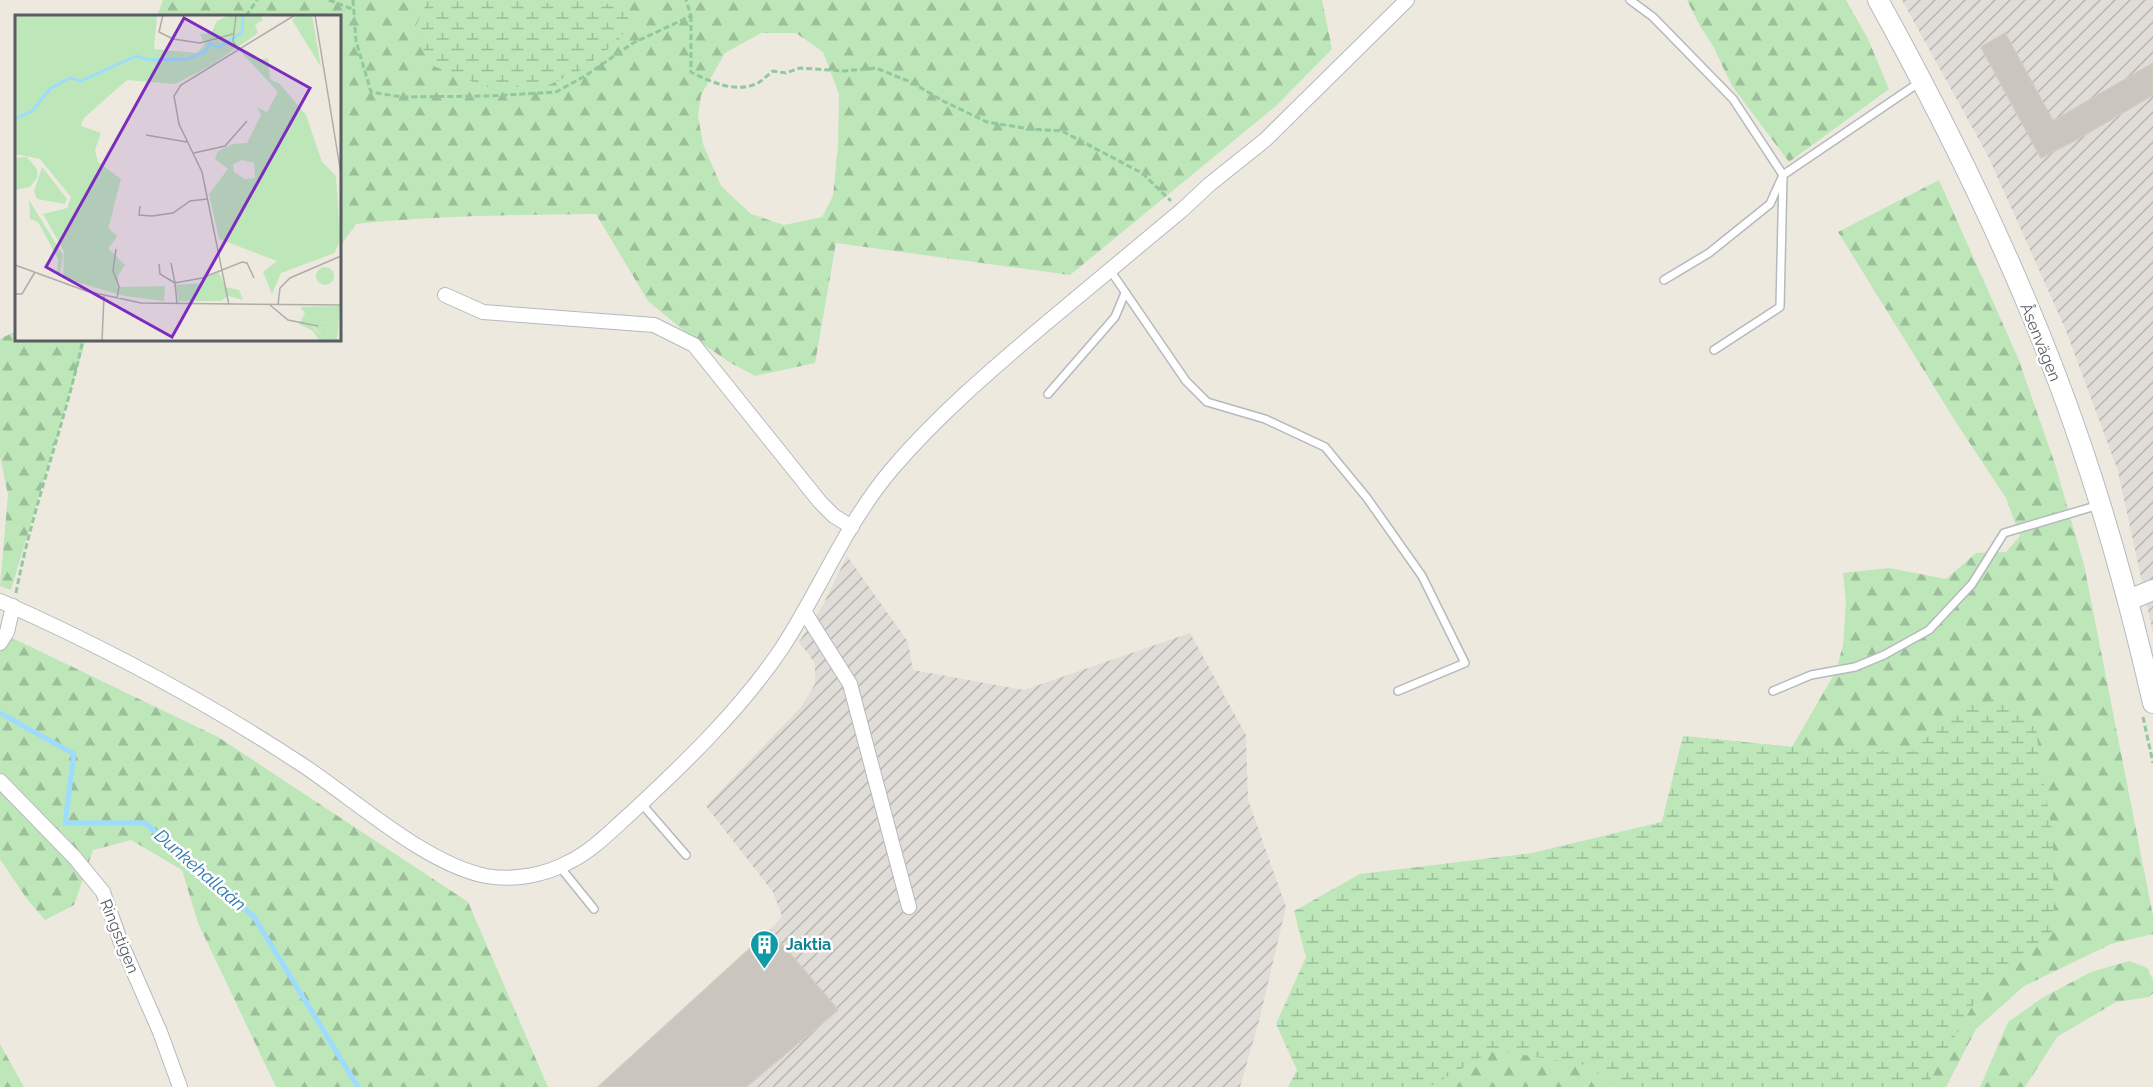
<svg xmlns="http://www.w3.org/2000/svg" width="2153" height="1087" viewBox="0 0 2153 1087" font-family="Raleway,sans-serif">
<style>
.industrial{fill:url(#industrial-furrows)}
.forest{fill:url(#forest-firs);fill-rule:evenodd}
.wetland{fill:url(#wetland-marsh)}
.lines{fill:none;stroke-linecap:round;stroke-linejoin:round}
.stream{stroke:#9ddcff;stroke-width:5}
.building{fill:#cac5be;stroke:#d2cabd;stroke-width:1.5}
.lane-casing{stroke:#b5b9be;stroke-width:10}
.street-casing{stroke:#b5b9be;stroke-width:16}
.secondary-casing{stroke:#b5bac0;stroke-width:22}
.path{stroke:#92c89d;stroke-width:3;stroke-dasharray:6 3;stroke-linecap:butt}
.lane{stroke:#fff;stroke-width:7}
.street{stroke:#fff;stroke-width:14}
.secondary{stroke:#fff;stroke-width:20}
.labels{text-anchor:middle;stroke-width:5;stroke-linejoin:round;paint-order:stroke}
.street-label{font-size:16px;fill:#585d62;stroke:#fff}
.culture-label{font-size:16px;font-weight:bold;fill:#0d838f;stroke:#fff;text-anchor:start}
.water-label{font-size:18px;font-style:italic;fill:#3279ae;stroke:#fff}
.inset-river{fill:none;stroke:#9ddcff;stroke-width:3}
.inset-road{fill:none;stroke:#adada9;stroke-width:1.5}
.view{fill:#7b2cbf;fill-opacity:0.15;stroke:#7b2cbf;stroke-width:3}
.inset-edge{fill:none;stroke:#585d62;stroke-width:3}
</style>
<defs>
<pattern id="industrial-furrows" width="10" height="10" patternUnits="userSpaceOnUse" patternTransform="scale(1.5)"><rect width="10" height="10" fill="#e0dcd7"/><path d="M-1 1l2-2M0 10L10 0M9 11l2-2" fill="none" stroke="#b8b6b2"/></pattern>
<pattern id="forest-firs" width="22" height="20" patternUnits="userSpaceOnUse" patternTransform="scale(1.5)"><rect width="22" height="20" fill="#bde7b9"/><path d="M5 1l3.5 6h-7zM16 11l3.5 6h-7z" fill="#9cbe9a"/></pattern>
<pattern id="wetland-marsh" width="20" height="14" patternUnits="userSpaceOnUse" patternTransform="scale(1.5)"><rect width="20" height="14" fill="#bde7b9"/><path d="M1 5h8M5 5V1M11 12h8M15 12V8" fill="none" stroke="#9cbe9a"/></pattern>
</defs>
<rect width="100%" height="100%" fill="#ede9df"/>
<g class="industrial">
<path d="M1902,0H2153V633L2118,471L2065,328L1988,156Z"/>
<path d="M847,556L908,642L913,670L1024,690L1190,633L1246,735L1248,800L1286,907L1259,1021L1240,1087H598L770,930L782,916L773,892L706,806L802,706L815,684V663L799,642L823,605Z"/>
</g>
<g class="forest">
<path d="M163,0H1322L1332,49L1276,106L1070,275L836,243L815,363L755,376L729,362L683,330L648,301L596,214C516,215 436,215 356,224L339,248V16H157ZM761,33H796L823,52L839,94L838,145L833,196L822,217L784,225L751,214L721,186L703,144L698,116L701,95L725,53Z"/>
<path d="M1687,0H1846L1868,39L1889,89L1789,162L1732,86L1713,46L1700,26Z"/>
<path d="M1939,180L2018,358L2055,464L2084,565L2153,916V934L2111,944L2024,986L1976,1029L1946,1087H1411L1533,853L1662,822L1683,736L1792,747L1836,671L1843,645L1846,602L1843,573L1889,568L1946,579L1976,553L2006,552L2020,536L2006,498L1957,424L1838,232Z"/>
<path d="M16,331V339H86L11,590L0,586L8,495L0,456V339Z"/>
<path d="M0,632L218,737L468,902L548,1087H276L198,923L182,870L131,840L93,850L74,905L45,920L27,899L0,859Z"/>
<path d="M2129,961L2147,968L2153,980V993L2149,997L2116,1002L2057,1037L2025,1087H1980L2008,1022L2042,998L2091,972Z"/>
<path d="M0,1044L24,1087H0Z"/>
</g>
<g class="wetland">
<path d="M428,0H528C544,6 559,1 575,1C592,0 607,3 623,8L631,22L617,42L578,72L544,87H486L431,65L414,30Z"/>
<path d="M1999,698L2036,723L2039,758L2053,835L2054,930L1980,993L1926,1087H1618L1585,1065L1494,1050L1429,1087H1288L1297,1070L1276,1024L1306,957L1294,911L1360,874L1533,853L1662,822L1683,736L1792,747L1912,752L1962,704Z"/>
</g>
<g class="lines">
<path class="stream" d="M0,713L74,754L65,823H145L254,917L358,1087"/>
</g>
<g class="building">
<path d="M2005,33L2053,121L2153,63V95L2083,136L2041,158L1981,47Z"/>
<path d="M770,930L838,1010L746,1087H598Z"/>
</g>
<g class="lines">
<defs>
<g id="lane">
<path d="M1630,0L1653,17L1733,99L1783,175L1770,204L1709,253L1664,280"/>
<path d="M1110,270L1186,381L1207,402L1265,419L1325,447L1367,498L1422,576L1465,663L1398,691"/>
<path d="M1714,350L1780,307L1783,175L1920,82"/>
<path d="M1048,394L1115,317L1125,293"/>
<path d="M1773,691L1811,675L1855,667L1884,655L1929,630L1972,584L2004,533L2099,505"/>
<path d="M641,803L686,855"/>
<path d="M560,867L594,909"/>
</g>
<g id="street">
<path d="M445,295L483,312L654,325L694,345L820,502L834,516L852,527"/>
<path d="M0,601C104,647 205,701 301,764C353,798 425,864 486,876C514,881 545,875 569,862C592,851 611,831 630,814C684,764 741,709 782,648C820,590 846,523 892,469C937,416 991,370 1044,325C1090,287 1136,248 1182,210L1210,184L1265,140L1407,0"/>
<path d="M804,611L850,684L909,907"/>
<path d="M0,643L7,632L13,606"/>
<path d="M0,781L75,858L103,892L121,943L160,1032L180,1087"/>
</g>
<g id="secondary">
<path d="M1878,0C1957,143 2029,291 2081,445C2110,530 2133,616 2153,703"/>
<path d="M2129,600L2153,590"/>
</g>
</defs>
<use href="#lane" class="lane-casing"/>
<use href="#street" class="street-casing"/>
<use href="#secondary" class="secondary-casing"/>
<g class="path">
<path d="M329,0L352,9"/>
<path d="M353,0L356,41L371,92L402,97L490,96L556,92L585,76L633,43L691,16L686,0"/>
<path d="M246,16L257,0"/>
<path d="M691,16V72C711,82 736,94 758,83C763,80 768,75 773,71L786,73L800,68L844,71L876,68L913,83L943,101L987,122L1030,129L1062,131L1142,173L1171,201"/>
<path d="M16,593C32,507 65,425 83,339"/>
<path d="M2143,717L2153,763"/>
</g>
<use href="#lane" class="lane"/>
<use href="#street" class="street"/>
<use href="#secondary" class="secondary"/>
</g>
<defs>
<symbol id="building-pin" viewBox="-11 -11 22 30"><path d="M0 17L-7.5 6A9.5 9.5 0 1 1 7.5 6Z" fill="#0f9aa8" stroke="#fff"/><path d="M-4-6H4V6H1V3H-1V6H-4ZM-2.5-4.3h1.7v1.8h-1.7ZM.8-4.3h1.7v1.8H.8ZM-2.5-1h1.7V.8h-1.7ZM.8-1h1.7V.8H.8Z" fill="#fff"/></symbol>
</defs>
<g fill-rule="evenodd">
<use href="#building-pin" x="748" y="928" width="33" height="45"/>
</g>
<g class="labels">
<g class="street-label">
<text transform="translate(2041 342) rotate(68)" y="6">Åsenvägen</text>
<text transform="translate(120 936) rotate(68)" y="6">Ringstigen</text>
</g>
<g class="culture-label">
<text x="786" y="950">Jaktia</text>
</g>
<g class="water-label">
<text transform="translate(200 870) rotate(41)" y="6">Dunkehallaån</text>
</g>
</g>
<g transform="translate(15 15)">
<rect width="326" height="326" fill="#ede9df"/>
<path d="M307,307L318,310L310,325L297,309Z" fill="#bde7b9"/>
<path d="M0,0H142L139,34L182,38L190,29L185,19L196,18L202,6L214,0H245L248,5L240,10L243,18L195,51L160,69L112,65L69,103L57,131L98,196L93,213L102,221L93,233L110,250L103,261V272L150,271L149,286L109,281L48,263L49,236L28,199L52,193L56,182L25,144L0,139ZM282,0H297L306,52L277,5ZM226,37L245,45L253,43L255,64L265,69L291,100L307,147L321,161L325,224L319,238L266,258L257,279L248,257L262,246L204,224L194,179L213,154L200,144L203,136L218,129L232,128L246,100L242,92L252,97L263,77ZM227,145L239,148L240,163L230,164L219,157L218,149ZM12,142L22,154V163L15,172L0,175V143ZM27,152L52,184L50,189L22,184L19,176ZM14,185L48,240L45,259L42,258L43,244L23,207L15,204ZM301 261a9 9 0 1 1 18 0a9 9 0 1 1-18 0ZM204,257L210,272L224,275L228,285L213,281L206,286H163L161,270L188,268L190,263ZM325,291L322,325H304L298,316L284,309L290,298L285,292ZM308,307L318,310L310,325L297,311Z" fill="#bde7b9" fill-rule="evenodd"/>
<path d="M28,89L36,90L56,107L86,118L80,135L83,147L106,164L93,213L102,221L85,246L86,260L81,262L55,251L53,238L31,203L70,188L77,179V166L28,95ZM260,119L268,126L252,145L250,130ZM242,197L255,205L250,213H231L220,207ZM313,215L324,228L319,238L296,247L293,222Z" fill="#bde7b9"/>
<path class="inset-river" d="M0,104L17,96L36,73L55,63L66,66L121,41L133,45L172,44L190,37L195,28L203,33L227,18L228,0"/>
<path class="inset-road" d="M148,0L144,17L158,24L185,28L218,19M221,0L218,26L223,35M300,0L326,159M131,120L172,127M179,138L210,131L232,106M125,191L124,200L137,201L158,198L175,186L192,184M101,234L98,256L104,271L102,284M156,248L160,268L187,263L227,247L232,248L239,263M144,249L145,259L160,268L162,289M0,250L71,276L126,288L326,290M0,279H7L20,257M214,290L187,157L164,109L159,81L166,70L280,0M255,290L273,305L303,311M263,290L265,273L275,263L326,241M87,326L89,281"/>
<path class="view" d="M169,3L295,73L157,322L31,252Z"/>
<rect width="326" height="326" class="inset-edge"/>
</g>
</svg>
